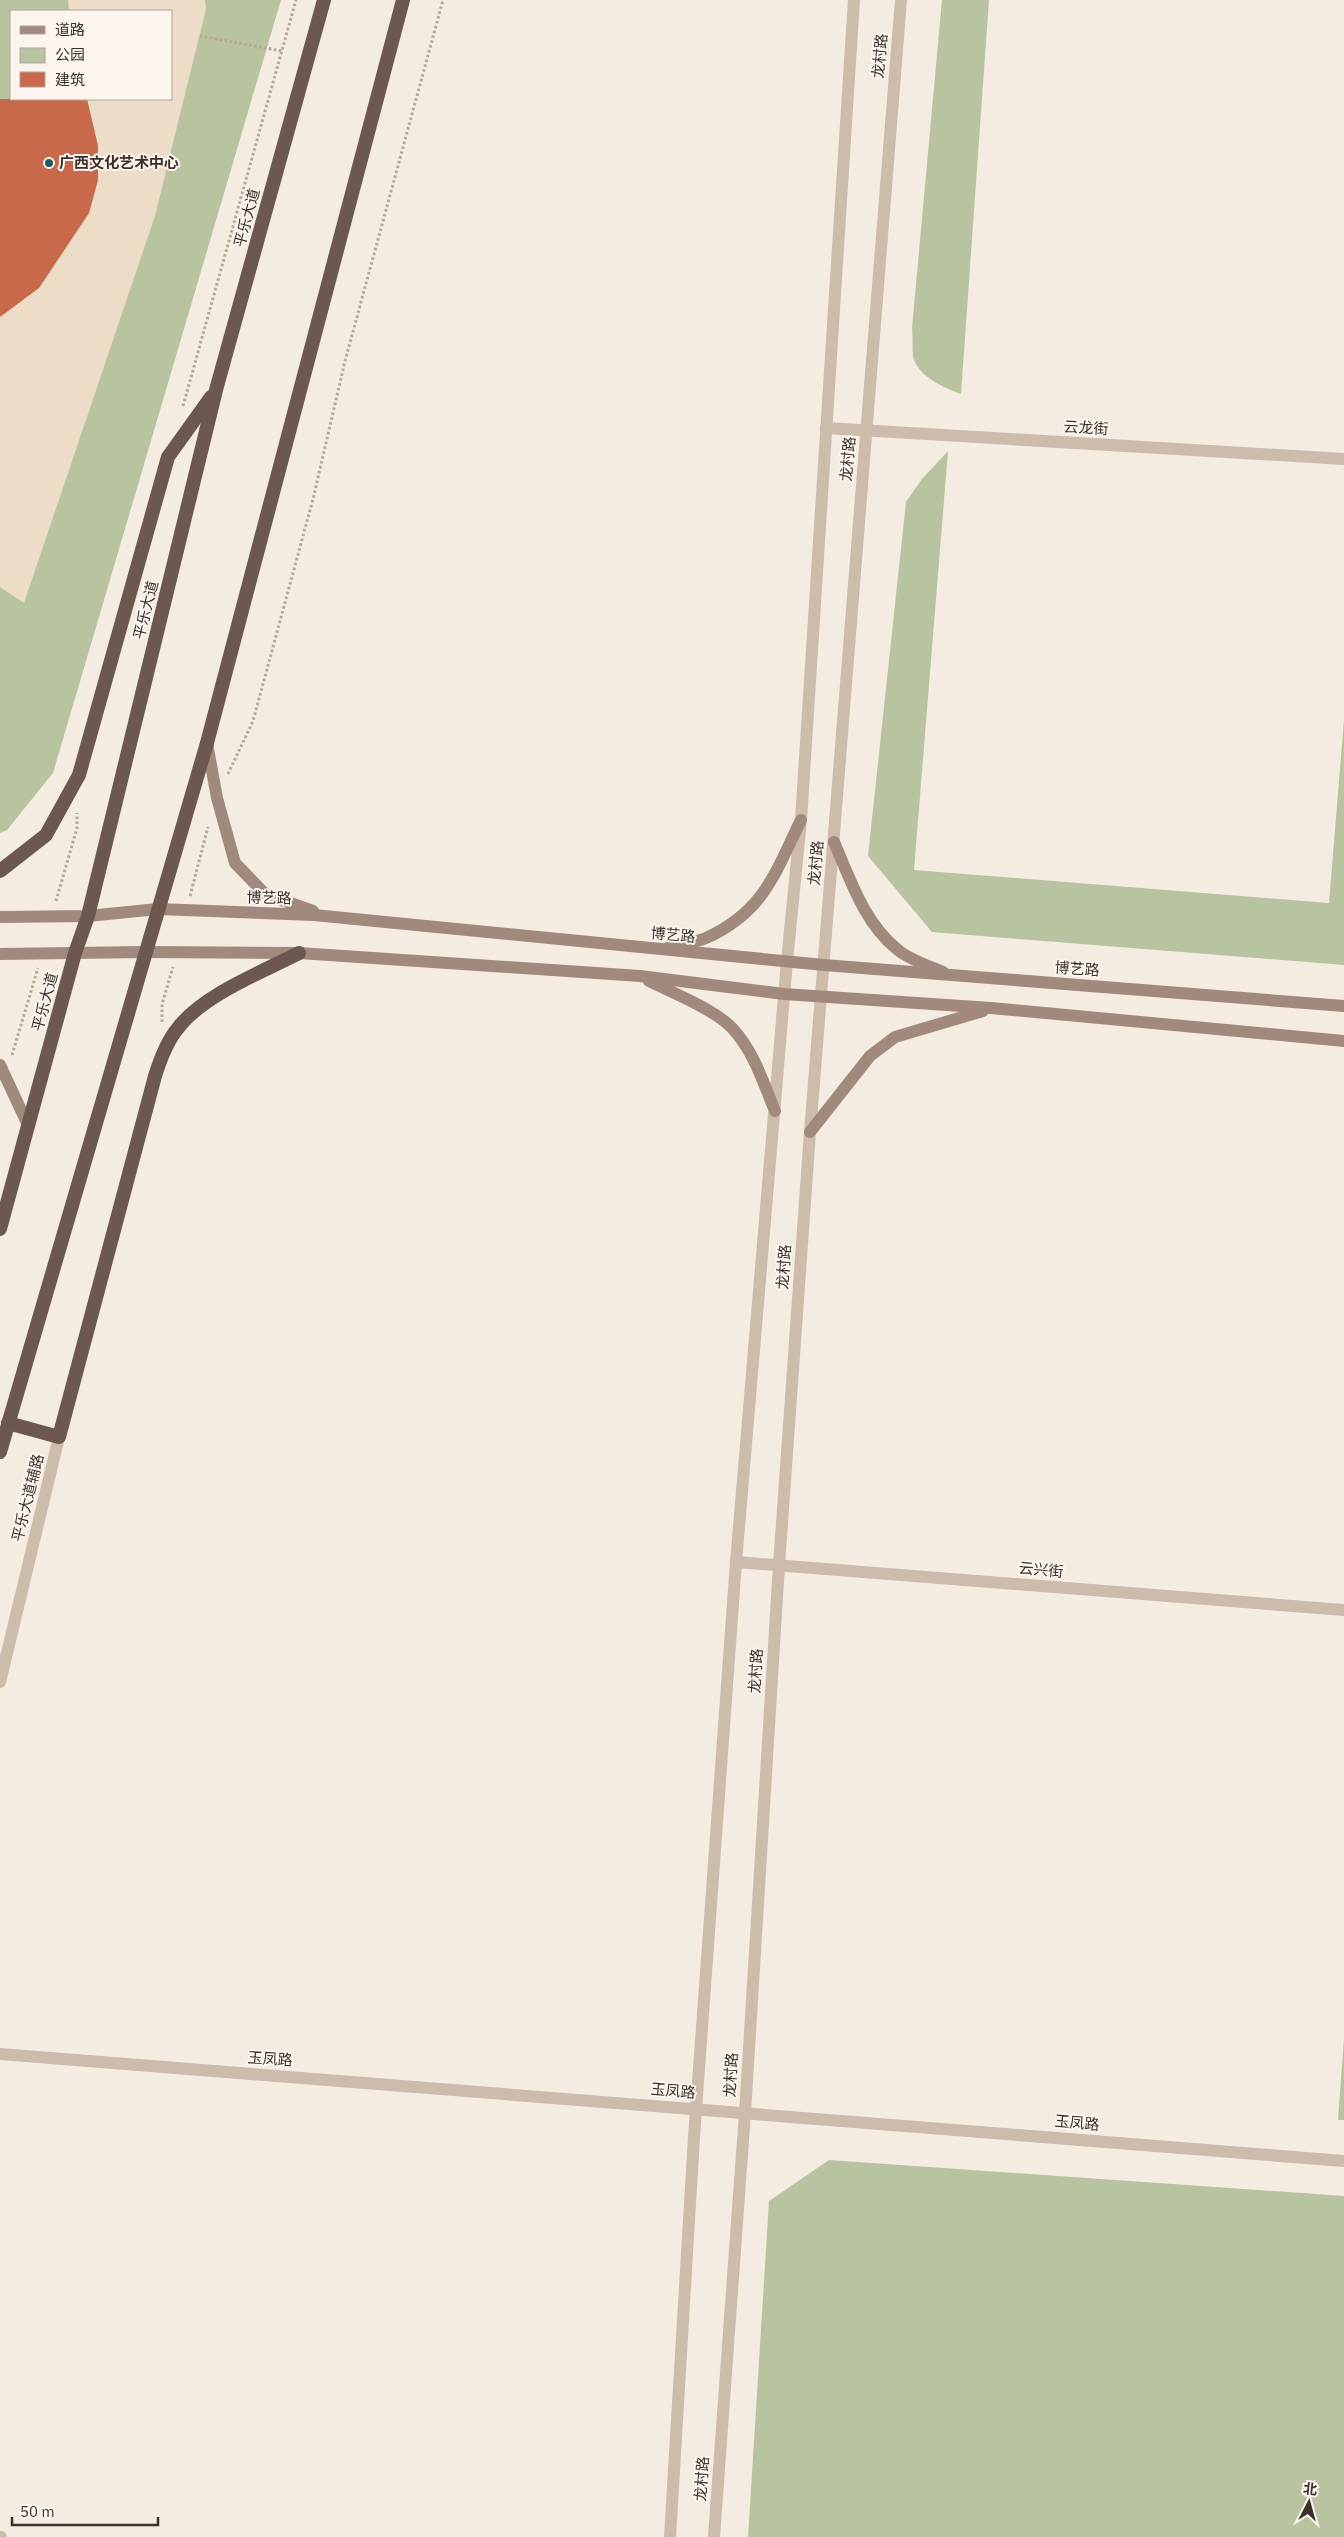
<svg xmlns="http://www.w3.org/2000/svg" width="1344" height="2537" viewBox="0 0 1344 2537" font-family="'IBM Plex Sans','Noto Sans SC',sans-serif">
<style>
.green{fill:#b8c4a0;fill-rule:evenodd}
.plaza{fill:#ecdcc8}
.building{fill:#c8694b}
.lines{fill:none;stroke-linecap:round;stroke-linejoin:round}
.path{stroke:#b9a596;stroke-width:3;stroke-dasharray:2.5 2.5;stroke-linecap:butt}
.minor{stroke:#cdbbac;stroke-width:12}
.tertiary{stroke:#cdbbac;stroke-width:12}
.secondary{stroke:#a18a7d;stroke-width:12}
.trunk{stroke:#6c584f;stroke-width:14}
.poi-dot{fill:#1f5a5e;stroke:#fbf5ee;stroke-width:2}
.labels{text-anchor:middle;stroke-width:4;stroke-linejoin:round;paint-order:stroke}
.street-label{font-size:15px;fill:#3b302b;stroke:#fbf5ee}
.poi-label{font-size:15px;font-weight:bold;fill:#3b302b;stroke:#fbf5ee;text-anchor:start}
</style>
<rect width="100%" height="100%" fill="#f4ebe1"/>
<g class="green">
<path d="M0,0H281L53,773L7,830L0,833ZM11,11H171V99H11Z"/>
<path d="M942,0H989L961,394C944,388 917,376 913,356C912,347 913,337 912,328Z"/>
<path d="M948,451L914,870L1329,903L1344,720V965L932,932L868,856L906,502L922,479Z"/>
<path d="M1344,2038V2120H1338Z"/>
<path d="M829,2160L1344,2196V2537H748L769,2201Z"/>
</g>
<path class="plaza" d="M68,0H205L206,9L155,216L24,603L0,587V314L39,288L89,213L98,180V146L87,99H171V11H69Z"/>
<path class="building" d="M0,99H87L98,146V180L89,213L39,288L0,317Z"/>
<g class="lines">
<g class="path">
<path d="M200,36L282,51"/>
<path d="M183,406L296,0"/>
<path d="M228,774L253,721L313,499L345,361L443,0"/>
<path d="M190,896L208,827"/>
<path d="M56,901L77,828V813"/>
<path d="M162,1022V1004L173,967"/>
<path d="M12,1055L38,968"/>
</g>
<g class="minor">
<path d="M826,428L1344,459"/>
<path d="M736,1562L1344,1610"/>
<path d="M0,2054L1344,2161"/>
</g>
<g class="tertiary">
<path d="M0,1682L59,1437"/>
<path d="M0,2537H1"/>
<path d="M670,2537L694,2137L736,1562L787,961L801,820L854,0"/>
<path d="M714,2537L745,2113L779,1565L810,1132L901,0"/>
</g>
<g class="secondary">
<path d="M207,743L217,798L235,863L265,894L313,911"/>
<path d="M834,842C851,881 864,923 898,950C910,960 929,966 943,972"/>
<path d="M0,917L88,916L158,909L314,915L824,965L1344,1006"/>
<path d="M669,947C680,944 694,943 706,938C764,912 775,873 801,820"/>
<path d="M0,954L145,952L299,953L640,976L784,994L991,1008L1344,1041"/>
<path d="M649,981C673,993 716,1010 733,1029C754,1052 763,1082 775,1111"/>
<path d="M0,1065L28,1125"/>
<path d="M810,1132L870,1056L895,1037L983,1011"/>
</g>
<g class="trunk">
<path d="M0,871L46,835L79,775L168,457L211,397"/>
<path d="M0,1229L75,953L88,916L216,390L324,0"/>
<path d="M8,1423L59,1437L155,1076C160,1060 167,1041 178,1028C203,995 262,972 299,953"/>
<path d="M0,1452L207,743L403,0"/>
</g>
</g>
<circle class="poi-dot" cx="49" cy="163" r="5"/>
<g class="labels">
<g class="street-label">
<text transform="translate(880 56) rotate(-85)" y="5">龙村路</text>
<text transform="translate(247 218) rotate(-75)" y="5">平乐大道</text>
<text transform="translate(1086 428) rotate(3)" y="5">云龙街</text>
<text transform="translate(848 459) rotate(-85)" y="5">龙村路</text>
<text transform="translate(146 610) rotate(-76)" y="5">平乐大道</text>
<text transform="translate(816 863) rotate(-85)" y="5">龙村路</text>
<text transform="translate(269 898) rotate(1)" y="5">博艺路</text>
<text transform="translate(673 935) rotate(5)" y="5">博艺路</text>
<text transform="translate(1077 969) rotate(4)" y="5">博艺路</text>
<text transform="translate(45 1002) rotate(-75)" y="5">平乐大道</text>
<text transform="translate(784 1267) rotate(-86)" y="5">龙村路</text>
<text transform="translate(28 1498) rotate(-76)" y="5">平乐大道辅路</text>
<text transform="translate(1041 1570) rotate(5)" y="5">云兴街</text>
<text transform="translate(756 1671) rotate(-87)" y="5">龙村路</text>
<text transform="translate(270 2059) rotate(4)" y="5">玉凤路</text>
<text transform="translate(731 2075) rotate(-87)" y="5">龙村路</text>
<text transform="translate(673 2091) rotate(5)" y="5">玉凤路</text>
<text transform="translate(1077 2123) rotate(5)" y="5">玉凤路</text>
<text transform="translate(702 2479) rotate(-86)" y="5">龙村路</text>
</g>
<g class="poi-label">
<text x="59" y="168">广西文化艺术中心</text>
</g>
</g>
<rect x="10" y="10" width="162" height="90" fill="#fbf5ee" stroke="#aea6a0"/>
<rect x="20" y="26" width="25" height="8" fill="#a18a7d" stroke="#aea6a0"/>
<text x="55" y="35" font-size="15" fill="#3b302b">道路</text>
<rect x="20" y="48" width="25" height="15" fill="#b8c4a0" stroke="#aea6a0"/>
<text x="55" y="60" font-size="15" fill="#3b302b">公园</text>
<rect x="20" y="72" width="25" height="15" fill="#c8694b" stroke="#aea6a0"/>
<text x="55" y="85" font-size="15" fill="#3b302b">建筑</text>
<g transform="translate(1309 2502) rotate(6)" stroke="#fbf5ee" stroke-width="4" paint-order="stroke">
<path d="M0-4L9 19L0 12L-9 19Z" fill="#3b302b"/>
<text y="-8" font-size="14" font-weight="bold" text-anchor="middle" fill="#3b302b">北</text>
</g>
<path d="M12 2517v8h146v-8" fill="none" stroke="#3b302b" stroke-width="2.5"/>
<text x="20" y="2517" font-size="15" fill="#3b302b" stroke="#fbf5ee" stroke-width="4" paint-order="stroke">50 m</text>
</svg>
